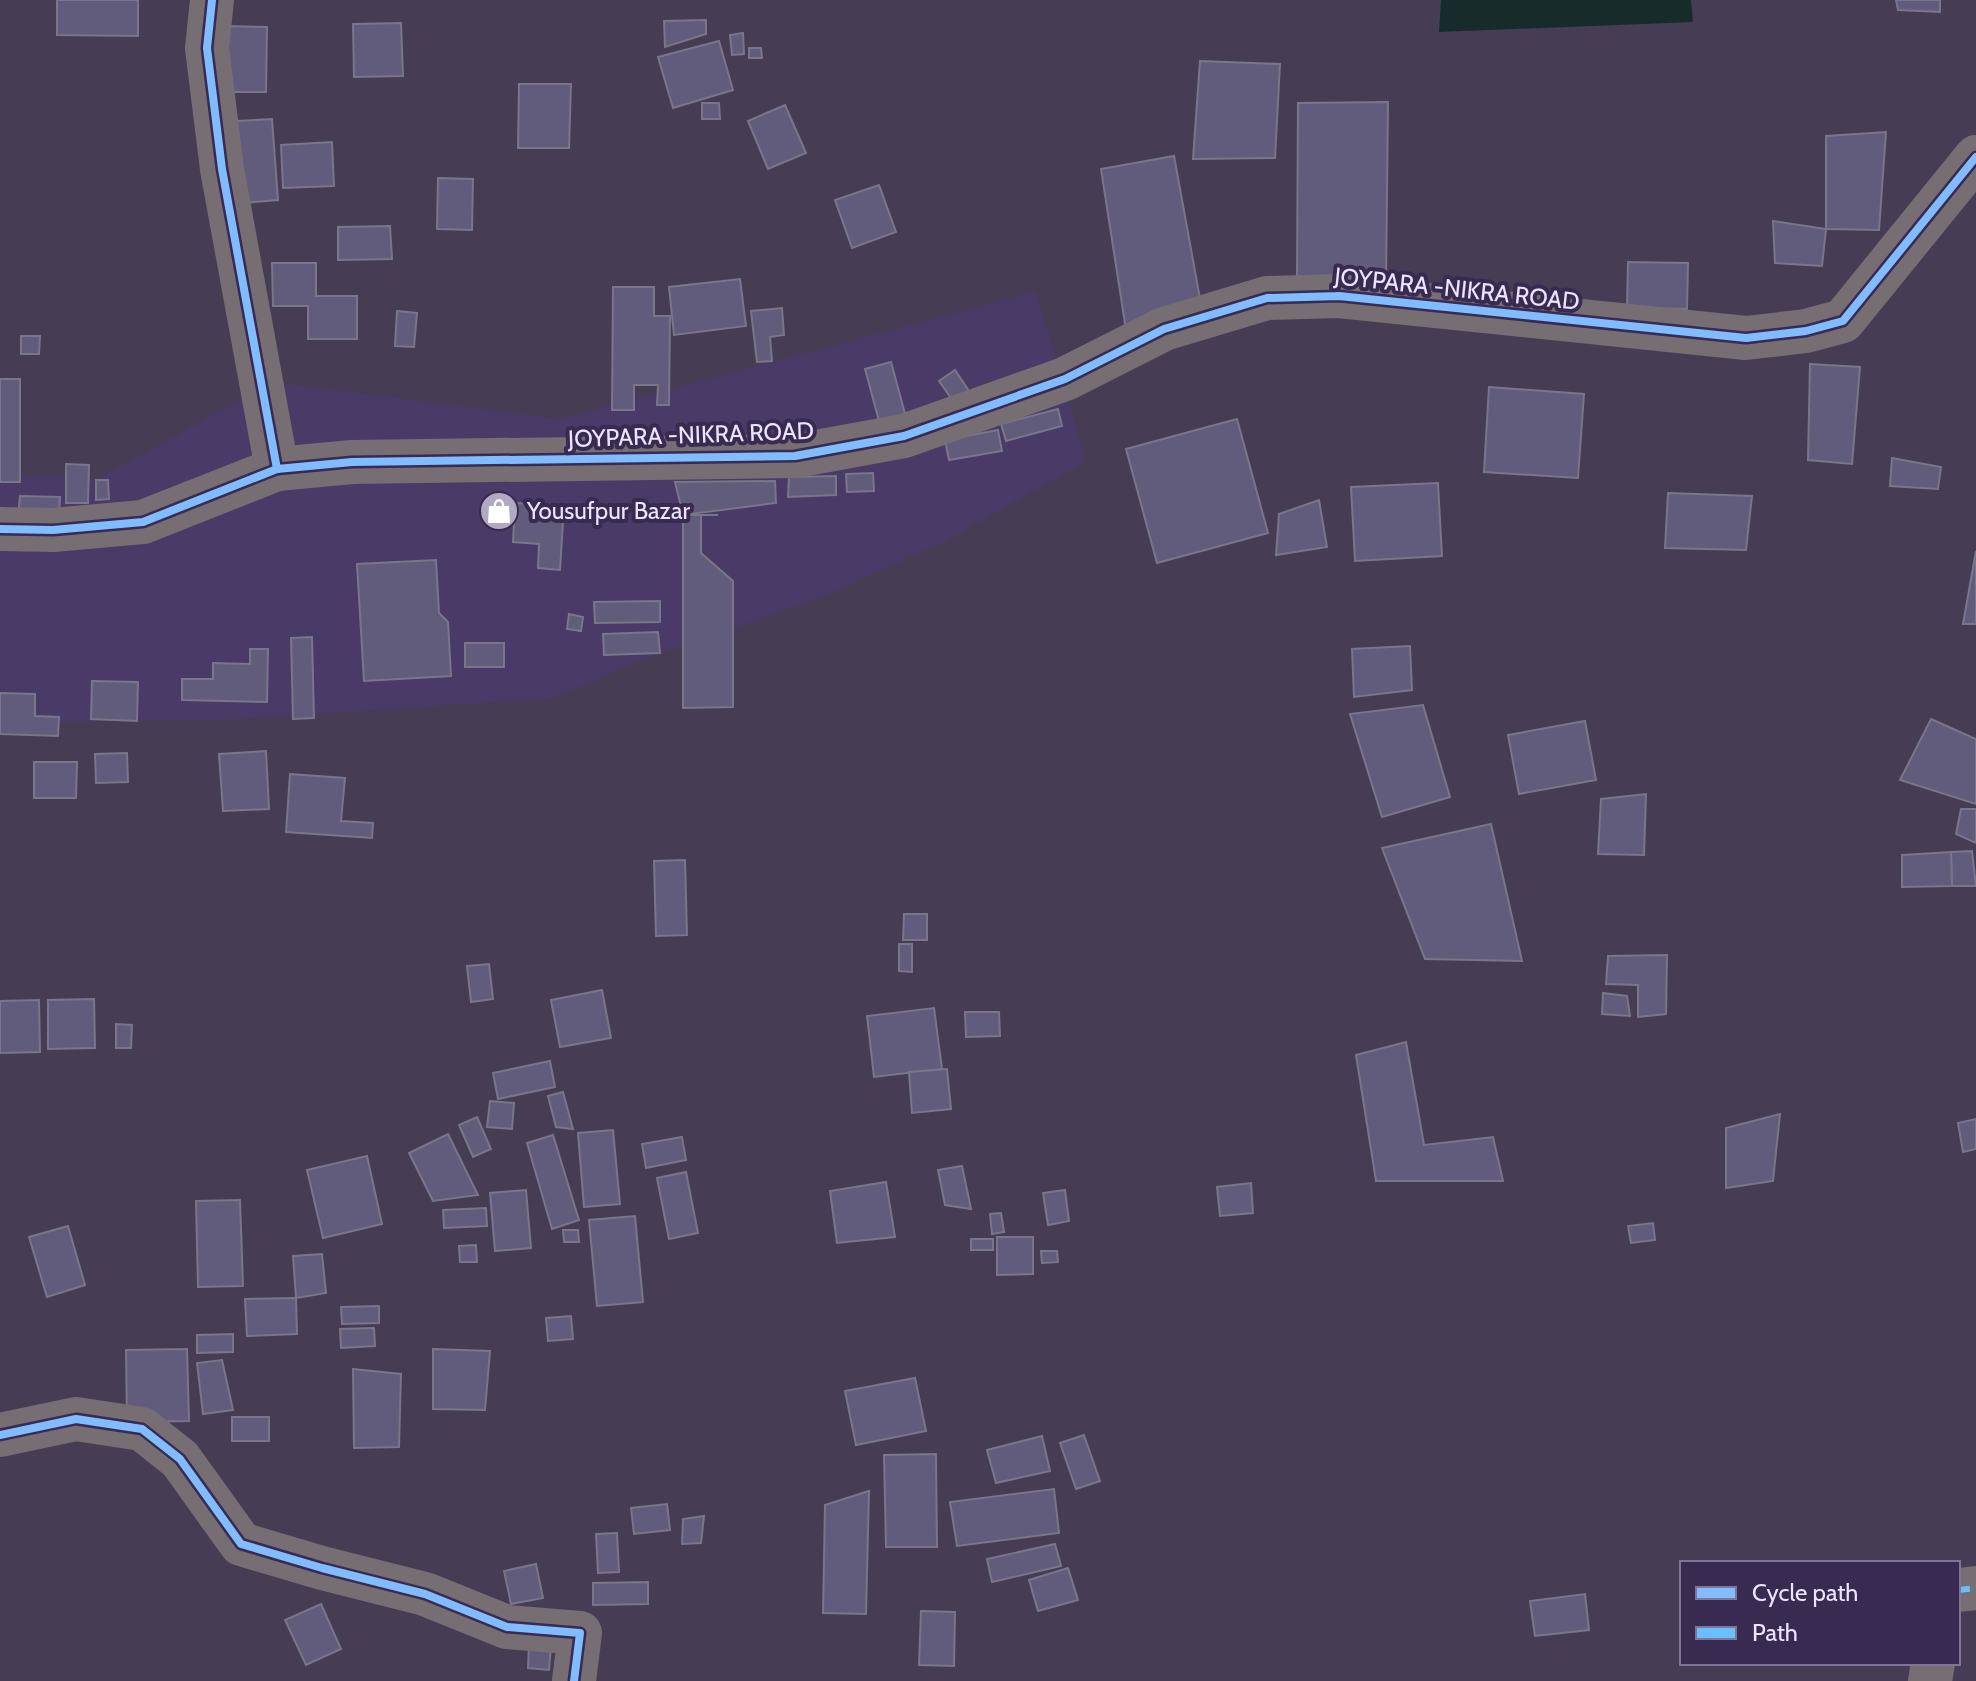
<svg xmlns="http://www.w3.org/2000/svg" width="1976" height="1681" viewBox="0 0 1976 1681" font-family="Cabin,sans-serif">
<style>
.built{fill:#4a3a67}
.water{fill:#172c2a}
.building{fill:#615c7c;stroke:#797689;stroke-width:2}
.lines{fill:none;stroke-linecap:round;stroke-linejoin:round}
.street{stroke:#766e73;stroke-width:44}
.quiet{stroke:#69befc;stroke-width:6;stroke-dasharray:12 6;stroke-linecap:butt}
.cycleway-casing{stroke:#392a52;stroke-width:13}
.cycleway{stroke:#80bcff;stroke-width:8}
.labels{text-anchor:middle;stroke-width:8;stroke-linejoin:round;paint-order:stroke}
.street-label{font-size:24px;fill:#ece5fe;stroke:#392a52}
.poi-label{font-size:24px;fill:#ece5fe;stroke:#392a52;text-anchor:start}
</style>
<rect width="100%" height="100%" fill="#463d54"/>
<path class="built" d="M1036,292L1086,461L946,541L815,600L660,653L553,698L240,719L0,723V473L96,480L273,382L558,419Z"/>
<path class="water" d="M1441,0H1691L1693,22L1439,32Z"/>
<g class="building">
<path d="M57,0H138V36L57,35Z"/>
<path d="M1896,0H1940V12L1898,10Z"/>
<path d="M706,20V34L665,47L664,21Z"/>
<path d="M401,23L403,76L354,77L353,24Z"/>
<path d="M226,26L267,27L266,92H226Z"/>
<path d="M743,33L744,54L732,55L730,35Z"/>
<path d="M719,41L733,90L673,108L658,57Z"/>
<path d="M749,48H761L762,58H749Z"/>
<path d="M1200,61L1280,64L1275,158L1193,159Z"/>
<path d="M519,84H571L569,148H518Z"/>
<path d="M1388,102L1386,282L1297,278L1298,103Z"/>
<path d="M702,103H719L720,119H702Z"/>
<path d="M785,105L806,153L768,169L748,121Z"/>
<path d="M272,119L278,200L244,203L237,121Z"/>
<path d="M1886,132L1879,230L1826,229V136Z"/>
<path d="M332,142L334,186L283,188L281,145Z"/>
<path d="M1174,156L1201,304L1126,330L1101,169Z"/>
<path d="M438,178L473,179L472,230L437,229Z"/>
<path d="M879,185L896,232L852,248L835,200Z"/>
<path d="M1773,221L1826,229L1822,266L1775,263Z"/>
<path d="M390,226L392,259L338,260V227Z"/>
<path d="M1628,262L1688,263L1687,309L1627,308Z"/>
<path d="M272,263H316V296H357V339H308V306H273Z"/>
<path d="M740,279L746,326L674,335L669,287Z"/>
<path d="M613,287H654V316H670L669,405H657L658,385H634V410H612Z"/>
<path d="M782,308L784,335L770,337L772,361L757,362L751,311Z"/>
<path d="M397,311L417,313L414,347L395,346Z"/>
<path d="M21,336H40L39,354H21Z"/>
<path d="M891,362L907,421H879L865,369Z"/>
<path d="M1810,364L1860,367L1852,464L1808,460Z"/>
<path d="M955,370L971,394L955,404L939,381Z"/>
<rect x="0" y="379" width="20" height="103"/>
<path d="M1489,387L1584,394L1578,478L1484,472Z"/>
<path d="M1058,409L1062,426L1006,441L1001,424Z"/>
<path d="M1237,419L1268,533L1157,563L1126,449Z"/>
<path d="M998,430L1002,451L949,460L945,440Z"/>
<path d="M1892,458L1941,467L1938,489L1890,486Z"/>
<path d="M66,464L89,465L88,503H66Z"/>
<path d="M873,473L874,491L847,492L846,474Z"/>
<path d="M836,476V495L788,497L789,477Z"/>
<path d="M96,480H108L109,499L96,500Z"/>
<path d="M775,481L776,503L683,515L675,482Z"/>
<path d="M1438,483L1442,556L1355,561L1351,487Z"/>
<path d="M1668,493L1752,496L1746,550L1665,548Z"/>
<path d="M20,496L60,497L59,516H18Z"/>
<path d="M1319,500L1327,547L1276,555L1279,514Z"/>
<path d="M515,503L564,506L560,570L538,568L539,544L513,542Z"/>
<path d="M683,515H718H701V553L733,581V707L683,708Z"/>
<path d="M1976,551V624H1963Z"/>
<path d="M436,560L439,613L448,622L451,676L364,681L357,564Z"/>
<path d="M660,601V622L595,623L594,602Z"/>
<path d="M569,614L583,617L581,631L567,629Z"/>
<path d="M658,632L660,653L604,655L603,634Z"/>
<path d="M312,637L314,718L293,719L291,638Z"/>
<rect x="465" y="643" width="39" height="24"/>
<path d="M1410,646L1412,690L1354,697L1352,649Z"/>
<path d="M250,649H268L267,702L182,700V679H213V663L250,664Z"/>
<path d="M92,681L138,682L137,721L91,719Z"/>
<path d="M0,693L35,694V716L59,717L58,736L0,734Z"/>
<path d="M1423,705L1450,797L1382,817L1350,714Z"/>
<path d="M1931,719L1976,739V804L1900,780Z"/>
<path d="M1585,721L1596,780L1519,794L1508,735Z"/>
<path d="M266,751L269,809L223,811L219,754Z"/>
<path d="M127,753L128,782L96,783L95,754Z"/>
<path d="M34,762H77L76,798H34Z"/>
<path d="M290,774L345,778L341,821L373,823L372,838L286,832Z"/>
<path d="M1646,794L1644,855L1598,854L1601,799Z"/>
<path d="M1961,809H1976V843L1956,834Z"/>
<path d="M1491,824L1522,961L1425,959L1382,848Z"/>
<path d="M1972,851L1976,886H1952L1951,852Z"/>
<path d="M1951,852L1952,886L1902,887V855Z"/>
<path d="M685,860L687,935L656,936L654,861Z"/>
<path d="M904,914H927V940H903Z"/>
<path d="M899,944H912V972L899,971Z"/>
<path d="M1667,955L1666,1014L1638,1017V985L1606,984L1608,956Z"/>
<path d="M489,964L493,999L471,1002L467,966Z"/>
<path d="M602,990L611,1038L560,1047L551,1000Z"/>
<path d="M1603,993L1627,996L1630,1016L1602,1014Z"/>
<path d="M94,999L95,1048L48,1049V1000Z"/>
<path d="M39,1000L40,1052L0,1053V1001Z"/>
<path d="M934,1008L942,1069L874,1077L867,1016Z"/>
<path d="M965,1012H999L1000,1036L966,1037Z"/>
<path d="M116,1024L132,1025L131,1048H116Z"/>
<path d="M1406,1042L1424,1145L1493,1137L1503,1181H1376L1356,1055Z"/>
<path d="M550,1061L555,1087L498,1099L493,1073Z"/>
<path d="M947,1069L951,1109L912,1113L909,1072Z"/>
<path d="M563,1092L573,1129L556,1127L548,1096Z"/>
<path d="M490,1101L514,1103L512,1129L487,1127Z"/>
<path d="M1780,1114L1773,1181L1726,1188V1128Z"/>
<path d="M477,1117L491,1149L473,1157L459,1125Z"/>
<path d="M1976,1119V1149L1963,1152L1958,1123Z"/>
<path d="M613,1130L620,1204L584,1207L578,1133Z"/>
<path d="M448,1134L478,1195L433,1201L409,1153Z"/>
<path d="M553,1135L579,1220L552,1229L527,1143Z"/>
<path d="M682,1137L686,1160L646,1168L642,1144Z"/>
<path d="M367,1156L382,1224L323,1238L307,1170Z"/>
<path d="M962,1166L971,1209L945,1205L938,1170Z"/>
<path d="M686,1172L698,1233L669,1239L657,1178Z"/>
<path d="M886,1182L895,1237L837,1243L830,1191Z"/>
<path d="M1251,1183L1253,1213L1220,1216L1217,1187Z"/>
<path d="M526,1190L531,1248L495,1251L490,1193Z"/>
<path d="M1065,1190L1069,1221L1048,1225L1043,1193Z"/>
<path d="M240,1200L243,1286L198,1287L196,1201Z"/>
<path d="M486,1208L487,1226L444,1228L443,1210Z"/>
<path d="M1001,1213L1004,1232L992,1234L990,1214Z"/>
<path d="M635,1216L643,1302L597,1306L589,1220Z"/>
<path d="M1653,1223L1655,1240L1631,1243L1628,1226Z"/>
<path d="M68,1226L85,1285L47,1297L29,1237Z"/>
<path d="M563,1230H578L579,1242H564Z"/>
<path d="M997,1237H1033V1274L997,1275Z"/>
<rect x="971" y="1239" width="22" height="11"/>
<path d="M476,1245L477,1262H460L459,1246Z"/>
<path d="M1041,1251H1057L1058,1262L1042,1263Z"/>
<path d="M322,1254L326,1293L296,1298L293,1256Z"/>
<path d="M296,1298L297,1334L247,1336L245,1299Z"/>
<path d="M379,1306V1323L342,1324L341,1307Z"/>
<path d="M571,1316L573,1339L548,1341L546,1318Z"/>
<path d="M374,1328L375,1346L341,1348L340,1329Z"/>
<path d="M233,1334V1352L197,1353V1335Z"/>
<path d="M187,1349L189,1421L127,1422L126,1350Z"/>
<path d="M433,1349L490,1351L485,1410L433,1409Z"/>
<path d="M222,1360L233,1410L203,1414L197,1363Z"/>
<path d="M353,1369L401,1374L399,1447L354,1448Z"/>
<path d="M915,1378L926,1431L856,1445L845,1391Z"/>
<rect x="232" y="1417" width="37" height="24"/>
<path d="M1084,1435L1100,1481L1076,1489L1060,1443Z"/>
<path d="M1042,1436L1050,1471L996,1483L987,1450Z"/>
<path d="M936,1454L937,1547H886L884,1455Z"/>
<path d="M1054,1489L1059,1533L957,1546L950,1502Z"/>
<path d="M869,1491L866,1614L823,1613L825,1505Z"/>
<path d="M667,1504L670,1530L634,1534L631,1508Z"/>
<path d="M704,1516L701,1543L682,1544L683,1519Z"/>
<path d="M617,1533L619,1572L598,1573L596,1534Z"/>
<path d="M1055,1544L1061,1566L992,1582L987,1559Z"/>
<path d="M536,1564L543,1598L511,1604L504,1571Z"/>
<path d="M1068,1568L1078,1600L1038,1611L1029,1580Z"/>
<path d="M648,1582V1604L593,1605V1583Z"/>
<path d="M1585,1594L1589,1630L1535,1636L1530,1601Z"/>
<path d="M321,1604L341,1649L306,1665L285,1620Z"/>
<path d="M921,1611L955,1612L954,1666L919,1665Z"/>
<path d="M529,1646L551,1647L549,1670L528,1668Z"/>
</g>
<g class="lines">
<g class="street">
<path d="M212,0L207,48L222,169L277,469"/>
<path d="M0,529L53,530L143,522L277,469L352,462L795,456L904,436L1065,379L1164,329L1267,298L1339,296L1746,338L1806,331L1843,321L1976,157"/>
<path d="M0,1435L76,1419L142,1429L180,1459L241,1544L322,1568L425,1594L507,1627L580,1633L574,1681"/>
<path d="M1958,1590L1976,1588"/>
<path d="M1930,1681L1933,1663"/>
</g>
<path class="quiet" d="M1958,1590L1976,1588"/>
<defs>
<g id="cycleway">
<path d="M212,0L207,48L222,169L277,469"/>
<path d="M0,529L53,530L143,522L277,469L352,462L795,456L904,436L1065,379L1164,329L1267,298L1339,296L1746,338L1806,331L1843,321L1976,157"/>
<path d="M0,1435L76,1419L142,1429L180,1459L241,1544L322,1568L425,1594L507,1627L580,1633L574,1681"/>
</g>
</defs>
<use href="#cycleway" class="cycleway-casing"/>
<use href="#cycleway" class="cycleway"/>
</g>
<defs>
<symbol id="shop-disc" viewBox="-11 -11 22 22"><circle r="9.5" fill="#b2aac2" stroke="#392a52"/><path d="M-5-2.5h2.3a2.7 3.5 0 0 1 5.4 0H5L5.5 6h-11ZM-1.5-2.5h3a1.5 2.3 0 0 0-3 0Z" fill="#fff"/></symbol>
</defs>
<g fill-rule="evenodd">
<use href="#shop-disc" x="477" y="489" width="44" height="44"/>
</g>
<g class="labels">
<g class="street-label">
<text transform="translate(1457 289) rotate(6)" y="8">JOYPARA -NIKRA ROAD</text>
<text transform="translate(691 435) rotate(-2)" y="8">JOYPARA -NIKRA ROAD</text>
</g>
<g class="poi-label">
<text x="527" y="519">Yousufpur Bazar</text>
</g>
</g>
<rect x="1680" y="1561" width="280" height="104" fill="#392a52" stroke="#817597" stroke-width="2"/>
<rect x="1696" y="1587" width="40" height="12" fill="#80bcff" stroke="#817597" stroke-width="2"/>
<text x="1752" y="1601" font-size="24" fill="#ece5fe">Cycle path</text>
<rect x="1696" y="1627" width="40" height="12" fill="#69befc" stroke="#817597" stroke-width="2"/>
<text x="1752" y="1641" font-size="24" fill="#ece5fe">Path</text>
</svg>
